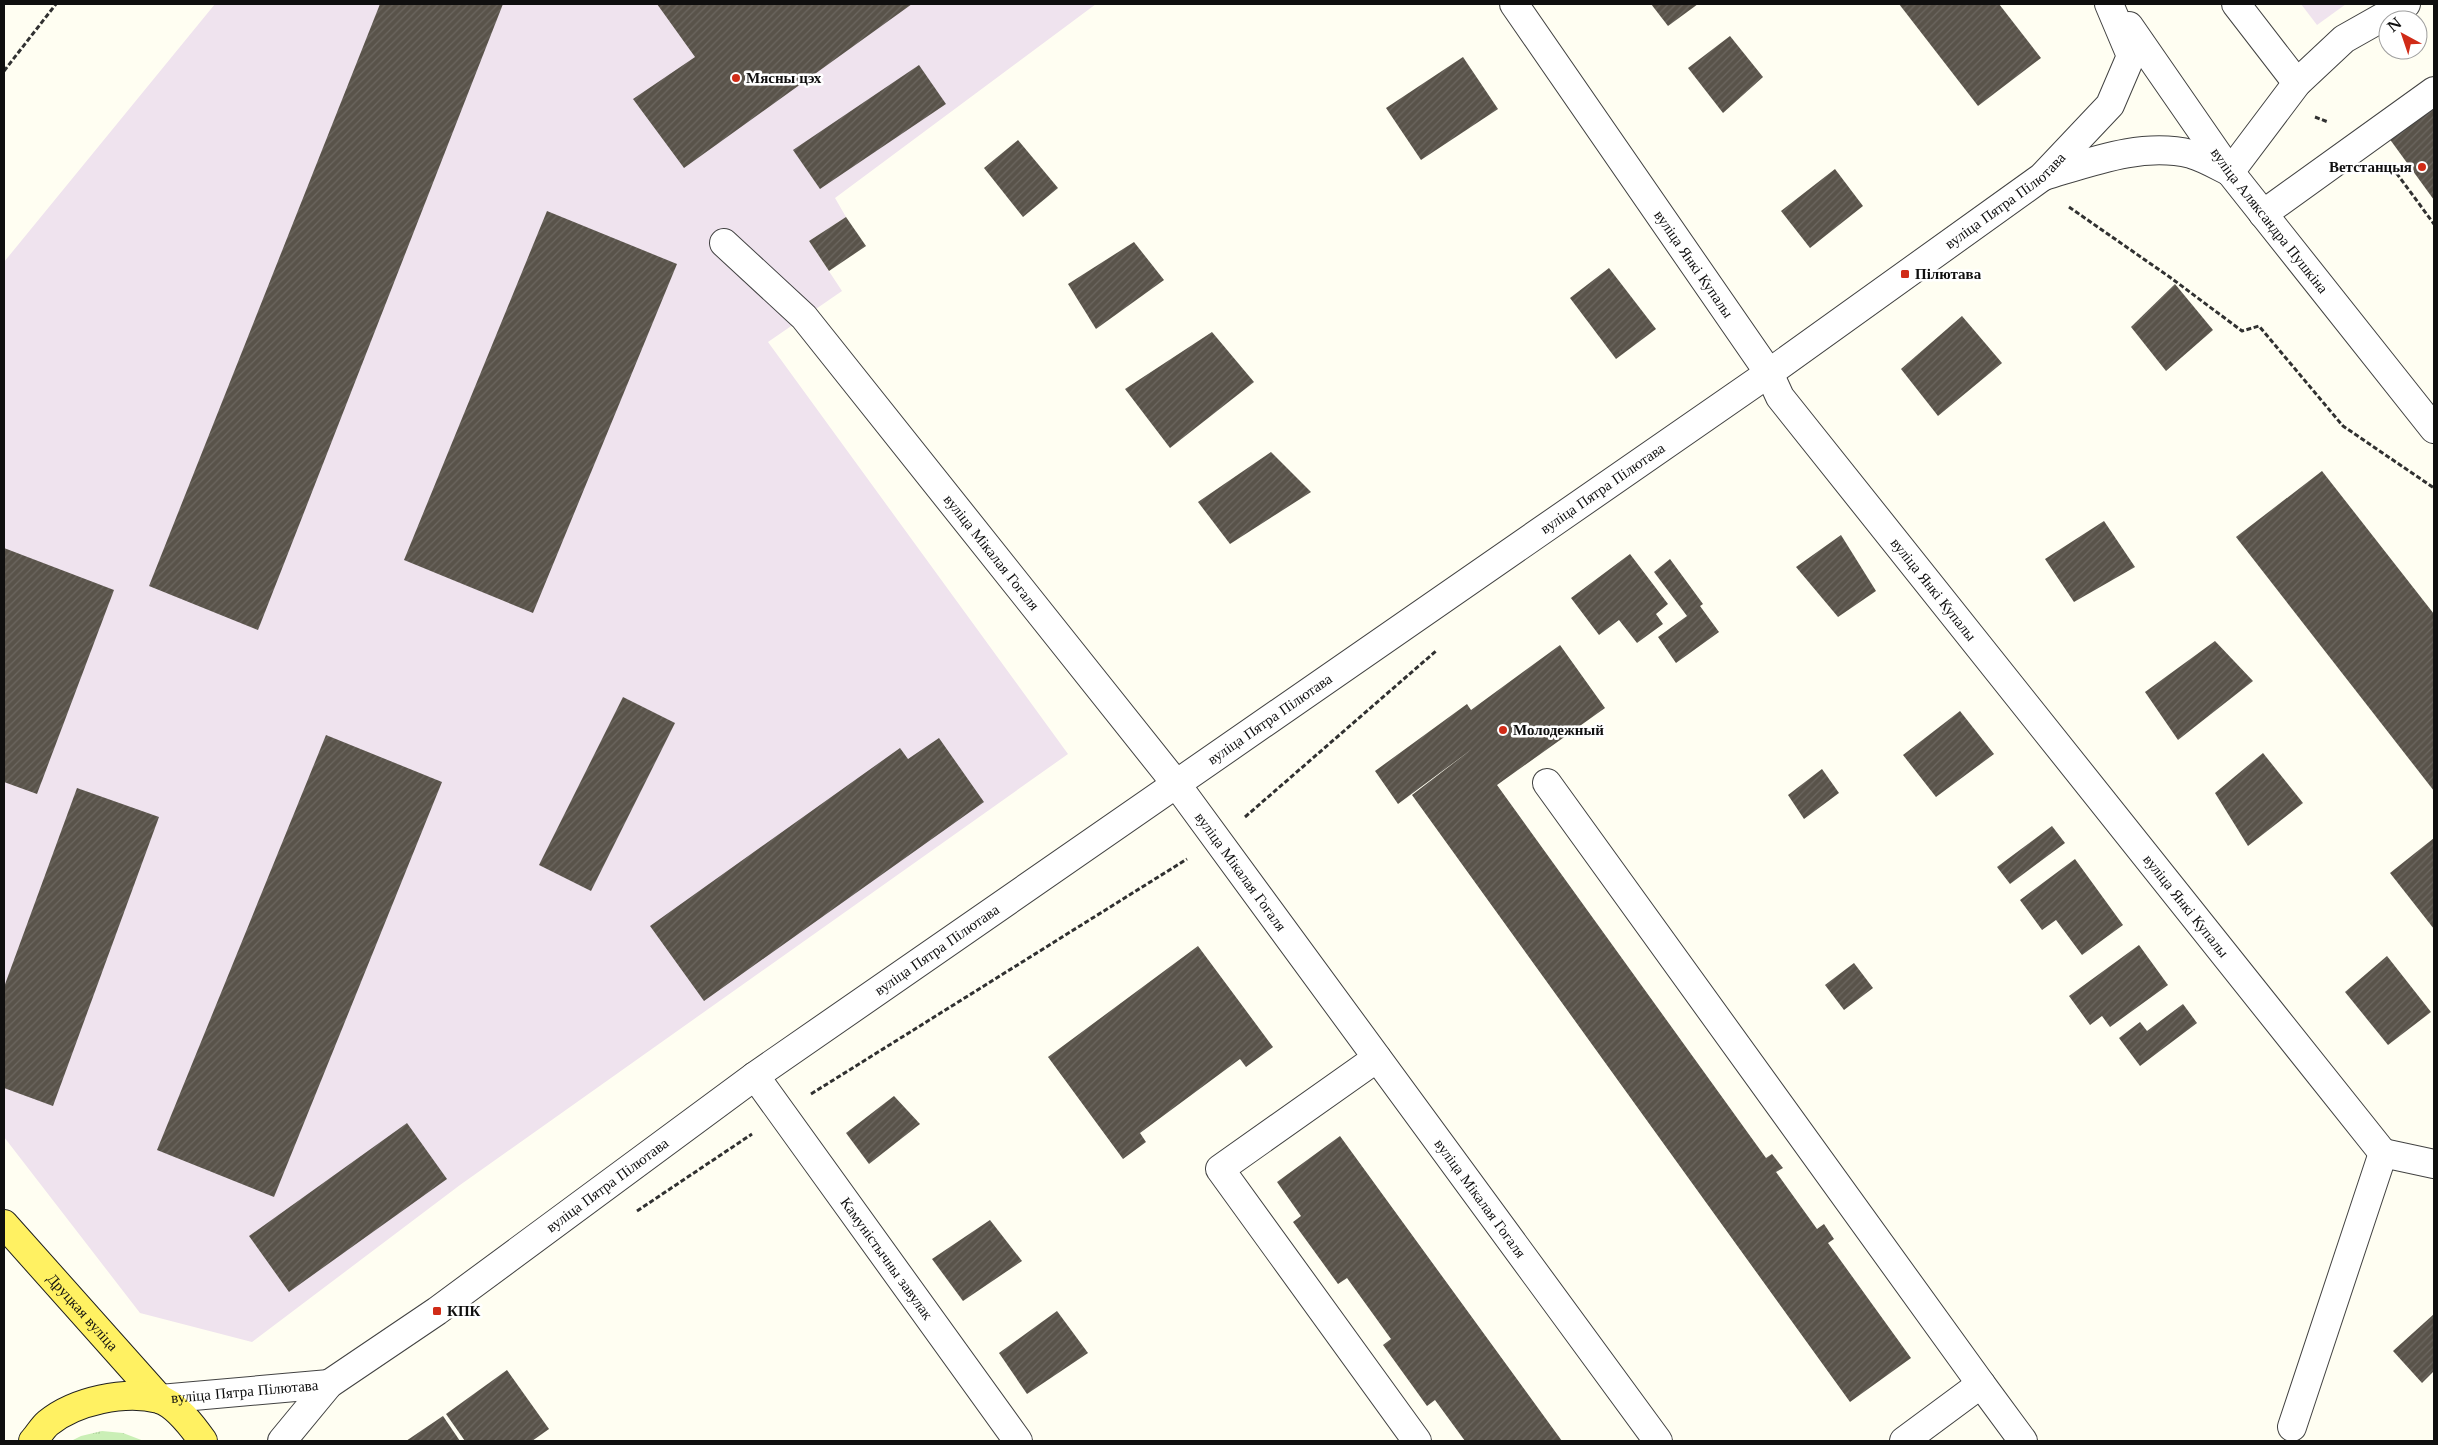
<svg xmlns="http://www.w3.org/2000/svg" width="2438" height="1445" viewBox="0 0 2438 1445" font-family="'Libre Baskerville',serif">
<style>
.industrial{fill:#efe3ee}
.grass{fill:url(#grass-tufts)}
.building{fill:url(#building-hatch)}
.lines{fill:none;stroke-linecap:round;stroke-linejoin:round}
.minor-casing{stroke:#424242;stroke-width:30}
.major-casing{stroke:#202020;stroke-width:30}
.path{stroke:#313131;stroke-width:3;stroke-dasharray:5 2.5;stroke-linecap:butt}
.minor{stroke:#fff;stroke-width:28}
.major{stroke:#fff162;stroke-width:28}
.poi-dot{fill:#d02b17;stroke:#fff;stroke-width:2}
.labels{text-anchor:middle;stroke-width:5;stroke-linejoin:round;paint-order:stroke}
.poi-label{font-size:15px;font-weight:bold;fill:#0f0f0f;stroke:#fff;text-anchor:start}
.street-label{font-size:15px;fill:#0f0f0f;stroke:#fff}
</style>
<defs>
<pattern id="grass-tufts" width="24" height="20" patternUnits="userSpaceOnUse" patternTransform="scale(1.25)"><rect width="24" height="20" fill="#caefb6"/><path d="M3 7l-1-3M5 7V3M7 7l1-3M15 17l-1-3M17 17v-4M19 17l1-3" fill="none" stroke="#accc9b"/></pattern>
<pattern id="building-hatch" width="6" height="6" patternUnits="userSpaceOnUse" patternTransform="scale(1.25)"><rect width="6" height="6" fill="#59534a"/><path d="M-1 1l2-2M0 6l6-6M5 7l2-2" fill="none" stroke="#6c6760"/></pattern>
</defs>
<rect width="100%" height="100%" fill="#fffef2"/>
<g class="industrial">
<path d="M215,4H1096L835,198L846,217L809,241L842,291L768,342L1068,754L460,1185L252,1342L140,1313L4,1137V262Z"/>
<path d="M2301,4H2346L2317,25Z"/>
</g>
<path class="grass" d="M102,1431L123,1433L144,1441H71L81,1436Z"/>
<g class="building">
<path d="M380,4H503L258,630L149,586Z"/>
<path d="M657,4H912L684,168L633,99L695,57Z"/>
<path d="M1651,4H1698L1668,26Z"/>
<path d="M1899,4H1999L2041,58L1978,106Z"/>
<path d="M1730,36L1763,77L1723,113L1688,68Z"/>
<path d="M1463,57L1498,109L1421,160L1386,108Z"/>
<path d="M919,65L946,104L820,189L793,150Z"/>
<path d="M2434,99V200L2386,134Z"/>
<path d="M1018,140L1058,188L1023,217L984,168Z"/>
<path d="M1835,169L1863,206L1810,248L1781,211Z"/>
<path d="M547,211L677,264L533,613L404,560Z"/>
<path d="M846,217L866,246L829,271L809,241Z"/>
<path d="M1134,242L1164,280L1096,329L1068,284Z"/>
<path d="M1609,268L1656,329L1616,359L1570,298Z"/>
<path d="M2175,284L2213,330L2166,371L2131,327Z"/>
<path d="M1962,316L2002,363L1938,416L1901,369Z"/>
<path d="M1212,332L1254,382L1170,448L1125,389Z"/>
<path d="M1271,452L1311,492L1230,544L1198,502Z"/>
<path d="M2322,471L2434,614V791L2236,537Z"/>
<path d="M2104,521L2135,567L2074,602L2045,559Z"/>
<path d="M1841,535L1876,591L1838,617L1796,567Z"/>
<path d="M4,548L114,590L37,794L4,782Z"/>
<path d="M1630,554L1668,604L1656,614L1663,624L1637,643L1619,620L1599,635L1571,598Z"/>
<path d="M1670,559L1703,604L1700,606L1719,632L1676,663L1658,637L1687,616L1654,572Z"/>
<path d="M2215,641L2253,681L2178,740L2145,692Z"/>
<path d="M1560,645L1605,708L1497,785L1766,1158L1772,1154L1783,1168L1776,1172L1817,1229L1824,1224L1834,1239L1828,1243L1911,1358L1850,1402L1412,795L1472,749L1398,804L1375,771L1467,704L1471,710Z"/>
<path d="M623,697L675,723L591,891L539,865Z"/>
<path d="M1960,711L1994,754L1936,797L1903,755Z"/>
<path d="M326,735L442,782L274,1197L157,1150Z"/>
<path d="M939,738L984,802L704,1001L650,926L900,748L908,759Z"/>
<path d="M2263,753L2303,803L2248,846L2215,793Z"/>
<path d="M1822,769L1839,793L1804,819L1788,795Z"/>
<path d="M77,788L159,817L53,1106L4,1088V987Z"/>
<path d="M2052,826L2065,843L2010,884L1997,867Z"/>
<path d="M2434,838V929L2390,873Z"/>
<path d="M2075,859L2123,925L2082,955L2056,920L2042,930L2020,900Z"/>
<path d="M2139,945L2168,985L2110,1027L2102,1016L2090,1025L2069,996Z"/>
<path d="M1198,946L1273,1047L1246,1067L1240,1059L1140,1133L1146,1142L1123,1159L1048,1057Z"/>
<path d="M2387,956L2431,1012L2388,1045L2345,992Z"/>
<path d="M1854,963L1873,988L1844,1010L1825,985Z"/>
<path d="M2183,1004L2197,1023L2140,1066L2119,1038L2140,1022L2147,1031Z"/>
<path d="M894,1096L920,1124L869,1164L846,1133Z"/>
<path d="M407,1123L447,1179L289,1292L249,1236Z"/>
<path d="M1340,1136L1562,1441H1465L1435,1400L1427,1406L1383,1345L1391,1339L1347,1278L1338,1284L1293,1222L1301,1216L1277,1182Z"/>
<path d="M990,1220L1022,1261L963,1301L932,1259Z"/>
<path d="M1057,1311L1088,1353L1027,1394L999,1353Z"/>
<path d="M2434,1314V1371L2422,1383L2393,1351Z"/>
<path d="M507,1370L549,1429L532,1441H465L446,1414Z"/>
<path d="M443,1416L460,1441H406Z"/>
</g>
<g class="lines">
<defs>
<g id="minor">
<path id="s1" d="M1514,4L1769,373L1780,397L2383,1153"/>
<path d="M2236,4L2297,83"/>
<path id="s2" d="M2129,26L2230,172L2434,429"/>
<path d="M2044,176C2091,162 2142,142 2191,154C2205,158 2218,166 2230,172L2297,83L2344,39L2406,4"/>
<path d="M2263,214L2434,91"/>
<path id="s3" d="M724,243L804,317L1177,785L1658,1441"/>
<path d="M1547,783L1981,1384"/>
<path d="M1377,1058L1220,1169L1417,1441"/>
<path id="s4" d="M755,1076L1018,1441"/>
<path d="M2383,1153L2434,1164"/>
<path id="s5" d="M160,1399L329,1384"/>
<path d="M2292,1427L2383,1153"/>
<path id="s6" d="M282,1441L329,1384L437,1311L755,1076L1769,373L2042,177L2110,105L2131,56L2109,4"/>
<path d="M1904,1441L1981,1384L2023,1441"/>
</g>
<g id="major">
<path id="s7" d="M4,1224L160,1399"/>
<path d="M33,1441C38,1436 42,1428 48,1423C75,1401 125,1390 159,1399C176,1404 193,1427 203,1441"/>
</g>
</defs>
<use href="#minor" class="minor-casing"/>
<use href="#major" class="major-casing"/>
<g class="path">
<path d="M4,71L56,4"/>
<path d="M2315,117L2328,122"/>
<path d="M2392,167L2434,224"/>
<path d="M2069,207L2171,278L2242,331L2259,326L2343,426L2434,488"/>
<path d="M1245,817L1436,651"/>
<path d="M811,1094L1187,859"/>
<path d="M637,1211L752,1134"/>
</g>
<use href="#minor" class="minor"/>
<use href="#major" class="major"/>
</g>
<g class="poi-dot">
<circle cx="736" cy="78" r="5"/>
<circle cx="2422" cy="167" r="5"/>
<rect x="1900" y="269" width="10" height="10" rx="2.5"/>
<circle cx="1503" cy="730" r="5"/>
<rect x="432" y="1306" width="10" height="10" rx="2.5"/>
</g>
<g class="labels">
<g class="poi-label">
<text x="746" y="83">Мясны цэх</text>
<text x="2412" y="172" text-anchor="end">Ветстанцыя</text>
<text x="1915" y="279">Пілютава</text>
<text x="1513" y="735">Молодежный</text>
<text x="447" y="1316">КПК</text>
</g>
<g class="street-label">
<text dy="5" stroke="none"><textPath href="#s6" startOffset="2126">вуліца Пятра Пілютава</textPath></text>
<text dy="5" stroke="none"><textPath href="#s2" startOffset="240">вуліца Аляксандра Пушкіна</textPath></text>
<text dy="5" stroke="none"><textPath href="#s1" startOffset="316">вуліца Янкі Купалы</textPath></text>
<text dy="5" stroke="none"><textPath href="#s6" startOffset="1631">вуліца Пятра Пілютава</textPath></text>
<text dy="5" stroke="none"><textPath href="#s3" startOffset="410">вуліца Мікалая Гогаля</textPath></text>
<text dy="5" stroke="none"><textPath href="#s1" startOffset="721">вуліца Янкі Купалы</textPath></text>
<text dy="5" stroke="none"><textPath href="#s6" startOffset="1226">вуліца Пятра Пілютава</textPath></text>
<text dy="5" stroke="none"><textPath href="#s3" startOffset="815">вуліца Мікалая Гогаля</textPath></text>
<text dy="5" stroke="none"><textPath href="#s1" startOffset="1126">вуліца Янкі Купалы</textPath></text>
<text dy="5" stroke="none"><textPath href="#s6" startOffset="821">вуліца Пятра Пілютава</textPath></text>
<text dy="5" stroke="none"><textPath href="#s6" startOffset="416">вуліца Пятра Пілютава</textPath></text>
<text dy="5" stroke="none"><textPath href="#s3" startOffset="1220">вуліца Мікалая Гогаля</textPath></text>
<text dy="5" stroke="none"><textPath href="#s4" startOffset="225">Камуністычны завулак</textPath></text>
<text dy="5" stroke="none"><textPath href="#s7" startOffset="118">Друцкая вуліца</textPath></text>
<text dy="5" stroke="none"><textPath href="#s5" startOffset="85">вуліца Пятра Пілютава</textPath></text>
</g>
</g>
<rect width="2438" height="1445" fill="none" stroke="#0f0f0f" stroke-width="10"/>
<g transform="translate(2403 35) rotate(320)"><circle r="24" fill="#ffffff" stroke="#9f9f9f"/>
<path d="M0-4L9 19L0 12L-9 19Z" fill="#d02b17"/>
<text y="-8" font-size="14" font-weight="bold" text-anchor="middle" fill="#0f0f0f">N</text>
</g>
</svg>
